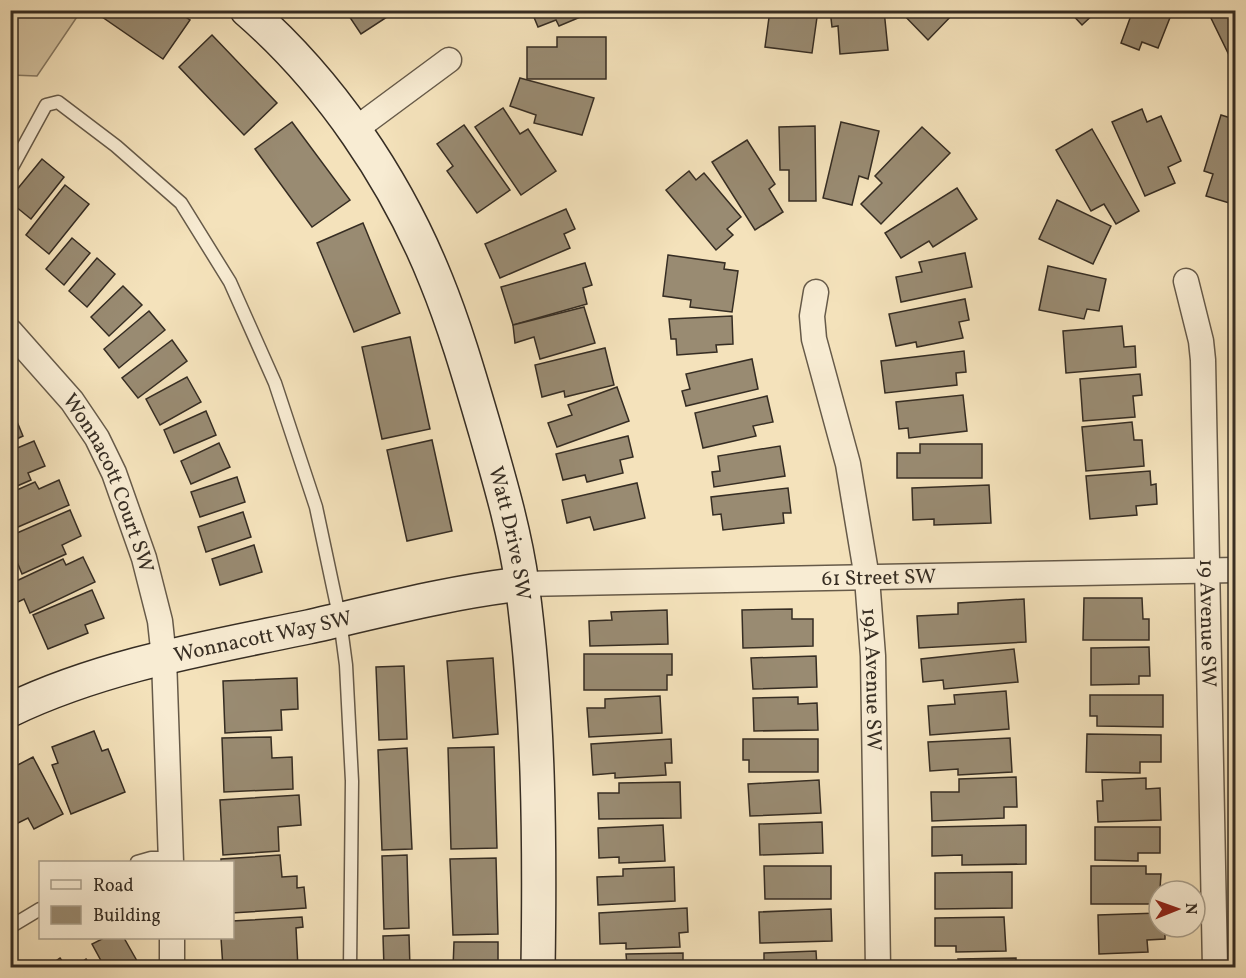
<svg xmlns="http://www.w3.org/2000/svg" width="1246" height="978" viewBox="0 0 1246 978" font-family="Vollkorn,serif">
<style>
.green{fill:#d4c3a1;stroke:#857862;stroke-width:1.5}
.building{fill:#998b72;stroke:#362d23;stroke-width:1.5}
.lines{fill:none;stroke-linecap:round;stroke-linejoin:round}
.lane-casing{stroke:#665a49;stroke-width:15}
.street-casing{stroke:#665a49;stroke-width:27}
.secondary-casing{stroke:#362d23;stroke-width:36}
.lane{stroke:#f8ecd3;stroke-width:12}
.street{stroke:#f8ecd3;stroke-width:24}
.secondary{stroke:#f8ecd3;stroke-width:33}
.labels{text-anchor:middle;stroke-width:4.5;stroke-linejoin:round;paint-order:stroke}
.street-label{font-size:21px;fill:#362d23;stroke:#f8ecd3}
</style>
<rect width="100%" height="100%" fill="#f4e2bb"/>
<filter id="stains"><feTurbulence type="fractalNoise" baseFrequency=".00333" numOctaves="4"/><feColorMatrix values="0 0 0 0 .2 0 0 0 0 .09 0 0 0 0 .02 0 0 0 .5 -.17"/></filter>
<radialGradient id="worn" r=".72"><stop offset=".6" stop-color="#630" stop-opacity="0"/><stop offset="1" stop-color="#630" stop-opacity=".3"/></radialGradient>
<path class="green" d="M10,11H81L37,76L11,75Z"/>
<g class="building">
<path d="M92,10H175L190,20L163,59Z"/>
<path d="M345,10H382L387,17L361,34Z"/>
<path d="M531,10H597L559,26L556,20L538,27Z"/>
<path d="M770,10H818L812,53L765,47Z"/>
<path d="M830,10H884L888,50L840,54L838,26L832,27Z"/>
<path d="M899,10H955L956,11L928,40Z"/>
<path d="M1068,10H1098L1082,25Z"/>
<path d="M1133,10H1173L1158,48L1142,42L1139,50L1121,43Z"/>
<path d="M1207,10H1236V52L1229,55Z"/>
<path d="M212,35L277,103L244,135L179,67Z"/>
<path d="M557,37H606V79H527V47H557Z"/>
<path d="M520,78L594,98L582,135L534,123L536,115L510,106Z"/>
<path d="M503,108L520,134L528,129L556,171L521,195L475,127Z"/>
<path d="M1142,109L1147,122L1161,116L1181,161L1168,167L1175,183L1145,196L1112,122Z"/>
<path d="M1236,113V205L1206,196L1213,174L1204,171L1221,115L1234,119Z"/>
<path d="M292,122L350,200L312,227L255,149Z"/>
<path d="M841,122L879,131L868,179L859,176L852,205L823,198Z"/>
<path d="M464,125L510,190L477,213L447,171L453,166L437,144Z"/>
<path d="M815,126L816,201H789V170H780L779,127Z"/>
<path d="M922,127L950,153L881,224L861,204L882,183L875,176Z"/>
<path d="M1092,129L1139,211L1116,224L1104,204L1091,211L1056,150Z"/>
<path d="M747,140L775,184L769,189L783,212L755,230L712,162Z"/>
<path d="M42,159L64,177L31,219L10,202V198Z"/>
<path d="M689,171L696,180L704,173L741,217L727,229L733,235L716,250L666,190Z"/>
<path d="M65,185L89,204L49,254L26,235Z"/>
<path d="M957,188L977,219L933,247L929,241L901,258L885,233Z"/>
<path d="M1057,200L1111,226L1093,264L1039,239Z"/>
<path d="M566,209L575,229L564,234L570,248L500,278L485,244Z"/>
<path d="M363,223L400,313L354,332L317,243Z"/>
<path d="M72,238L90,253L64,285L46,269Z"/>
<path d="M965,253L972,287L901,302L896,277L922,272L919,262Z"/>
<path d="M668,255L725,263L724,269L738,271L732,312L690,307L691,300L663,296Z"/>
<path d="M97,258L115,274L87,307L69,291Z"/>
<path d="M585,263L592,285L583,288L587,304L513,325L501,287Z"/>
<path d="M1048,266L1106,279L1099,311L1087,309L1084,319L1039,310Z"/>
<path d="M123,286L142,305L109,336L91,317Z"/>
<path d="M965,299L969,320L959,322L963,338L917,347L916,342L896,346L889,314Z"/>
<path d="M584,307L595,343L540,359L534,337L515,343L513,325Z"/>
<path d="M149,311L165,330L119,368L104,349Z"/>
<path d="M732,316L733,344L716,345L717,352L677,355L676,339H671L669,319Z"/>
<path d="M1122,326L1124,347L1135,346L1136,367L1066,373L1063,331Z"/>
<path d="M410,337L430,429L382,439L362,347Z"/>
<path d="M172,340L187,361L138,398L122,378Z"/>
<path d="M605,348L614,385L565,397L564,391L542,397L535,365Z"/>
<path d="M964,351L966,372L956,373L957,385L885,393L881,361Z"/>
<path d="M752,359L758,389L686,406L682,391L690,389L686,374Z"/>
<path d="M1140,374L1142,395L1133,396L1135,417L1083,421L1080,379Z"/>
<path d="M187,377L201,402L160,425L146,399Z"/>
<path d="M617,387L629,421L557,447L548,423L572,415L568,405Z"/>
<path d="M963,395L967,431L909,438L908,428L899,429L896,402Z"/>
<path d="M767,396L773,422L753,426L756,436L703,448L695,413Z"/>
<path d="M206,411L216,435L174,453L164,430Z"/>
<path d="M13,412L23,436L10,442V413Z"/>
<path d="M1132,422L1134,440H1142L1144,466L1086,471L1082,427Z"/>
<path d="M628,436L633,457L620,460L623,473L587,482L585,475L563,480L556,454Z"/>
<path d="M432,440L452,531L407,541L387,450Z"/>
<path d="M34,441L45,466L28,473L31,480L10,489V451Z"/>
<path d="M219,443L230,467L191,484L181,461Z"/>
<path d="M920,444H982V478H897V453H920Z"/>
<path d="M780,446L785,476L714,487L712,472L720,471L718,456Z"/>
<path d="M1150,471L1151,485L1156,484L1157,504L1136,506L1137,515L1090,519L1086,476Z"/>
<path d="M237,477L245,502L200,517L191,492Z"/>
<path d="M59,480L69,505L11,530L10,493L35,482L39,489Z"/>
<path d="M637,483L645,518L594,530L590,517L567,523L562,500Z"/>
<path d="M989,485L991,523L934,525V519L913,520L912,488Z"/>
<path d="M788,488L791,513H783L784,523L723,530L721,514L713,515L711,497Z"/>
<path d="M70,510L81,536L62,545L66,554L22,574L15,557L10,559V536Z"/>
<path d="M243,512L251,537L206,552L198,527Z"/>
<path d="M254,545L262,572L220,585L212,559Z"/>
<path d="M83,557L95,582L30,613L24,599L16,603L10,584L63,559L66,565Z"/>
<path d="M92,590L104,618L85,625L88,633L48,649L33,615Z"/>
<path d="M1084,598H1142L1143,619H1149V640H1083Z"/>
<path d="M1024,599L1026,642L919,648L917,616L958,614V603Z"/>
<path d="M792,609V619H813V646L743,648L742,610Z"/>
<path d="M667,610L668,644L590,646L589,621L612,620L611,612Z"/>
<path d="M1149,647L1150,676H1139V684L1091,685V648Z"/>
<path d="M1014,649L1018,682L944,689L943,680L923,682L921,659Z"/>
<path d="M584,654H672V675H667V690H584Z"/>
<path d="M816,656L817,687L753,689L751,658Z"/>
<path d="M493,658L498,734L453,738L447,661Z"/>
<path d="M404,666L407,739L379,740L376,667Z"/>
<path d="M297,678L298,709L281,710L282,730L225,733L223,681Z"/>
<path d="M1006,691L1009,729L930,735L928,706L955,704L954,695Z"/>
<path d="M1090,695H1163V727L1097,726V716H1090Z"/>
<path d="M660,696L662,733L589,737L587,708H605V699Z"/>
<path d="M798,697V704L817,703L818,730L754,731L753,698Z"/>
<path d="M94,731L102,751L108,749L125,792L71,814L52,765L58,763L52,747Z"/>
<path d="M1087,734L1161,735V762H1140V773L1086,772Z"/>
<path d="M271,737L272,758L292,757L293,789L224,792L222,738Z"/>
<path d="M1010,738L1012,772L958,775V769L930,771L928,742Z"/>
<path d="M671,739L672,763H665L666,775L615,778V773L593,775L591,744Z"/>
<path d="M743,739H818V772H749V760H743Z"/>
<path d="M494,747L497,848L451,849L448,748Z"/>
<path d="M407,748L412,849L382,850L378,750Z"/>
<path d="M33,757L63,814L34,829L28,818L10,827V769Z"/>
<path d="M1016,777L1017,807H1004V818L932,821L931,792H959V779Z"/>
<path d="M1146,778V789L1160,788L1161,820L1098,822L1097,801H1103L1102,780Z"/>
<path d="M819,780L821,813L750,816L748,784Z"/>
<path d="M680,782L681,818L599,819L598,793H619V783Z"/>
<path d="M299,795L301,825L278,827L279,851L223,855L220,800Z"/>
<path d="M822,822L823,853L760,855L759,824Z"/>
<path d="M663,825L665,861L619,863V857L599,858L598,828Z"/>
<path d="M1026,825V864L962,865V855L932,856V827Z"/>
<path d="M1095,827H1160V853H1138V861L1095,860Z"/>
<path d="M280,855L282,877L297,876V888L304,887L306,908L232,913V862H221V859Z"/>
<path d="M407,855L409,928L384,929L382,856Z"/>
<path d="M496,858L498,934L453,935L450,859Z"/>
<path d="M764,866H831V899H765Z"/>
<path d="M1091,866H1146V874H1161L1159,904H1091Z"/>
<path d="M674,867L675,901L598,905L597,877L623,876V869Z"/>
<path d="M1012,872V908L935,909V873Z"/>
<path d="M687,908L688,932L679,933L680,947L626,949V943L600,944L599,913Z"/>
<path d="M831,909L832,941L760,943L759,912Z"/>
<path d="M1159,913V927H1165V939L1147,940L1148,952L1099,954L1098,915Z"/>
<path d="M302,917L303,927L296,928L298,968H223L221,938H232V921Z"/>
<path d="M1004,917L1006,951L956,952V946H935V918Z"/>
<path d="M409,935L410,968H384L383,936Z"/>
<path d="M104,938H124L141,968H105L92,944Z"/>
<path d="M454,942H498V968H453Z"/>
<path d="M816,951L817,968H764V953Z"/>
<path d="M683,953V968H599L627,965L626,954Z"/>
<path d="M60,958L67,968H46Z"/>
<path d="M1016,958V968H936L959,967L958,959Z"/>
<path d="M86,959L92,968H74Z"/>
<path d="M1148,961V968H1092V962Z"/>
</g>
<g class="lines">
<defs>
<g id="lane">
<path d="M10,171L46,105L58,102L116,146L181,203L230,282L275,383L316,507L340,620L346,665L352,781L350,968"/>
<path d="M137,862L151,858H171"/>
<path d="M10,927L40,909"/>
</g>
<g id="street">
<path d="M353,131L449,60"/>
<path id="s1" d="M1186,281L1201,341L1203,360L1215,968"/>
<path id="s2" d="M816,292L812,316L814,339L848,464L867,578L873,656L878,968"/>
<path id="s3" d="M10,331L72,401L97,438L114,473L144,558L160,621L164,658L171,862"/>
<path id="s4" d="M522,584L1236,570"/>
<path d="M172,938V968"/>
</g>
<g id="secondary">
<path id="s5" d="M247,10C329,81 396,180 436,280C456,329 471,382 486,433C500,482 515,533 522,584C539,709 540,842 538,968"/>
<path id="s6" d="M10,710C104,665 207,648 308,627C379,611 450,592 522,584"/>
</g>
</defs>
<use href="#lane" class="lane-casing"/>
<use href="#street" class="street-casing"/>
<use href="#secondary" class="secondary-casing"/>
<use href="#lane" class="lane"/>
<use href="#street" class="street"/>
<use href="#secondary" class="secondary"/>
</g>
<g class="labels">
<g class="street-label">
<text dy="7" stroke="none"><textPath href="#s3" startOffset="184">Wonnacott Court SW</textPath></text>
<text dy="7" stroke="none"><textPath href="#s5" startOffset="597">Watt Drive SW</textPath></text>
<text dy="7" stroke="none"><textPath href="#s4" startOffset="357">61 Street SW</textPath></text>
<text dy="7" stroke="none"><textPath href="#s1" startOffset="344">19 Avenue SW</textPath></text>
<text dy="7" stroke="none"><textPath href="#s6" startOffset="264">Wonnacott Way SW</textPath></text>
<text dy="7" stroke="none"><textPath href="#s2" startOffset="394">19A Avenue SW</textPath></text>
</g>
</g>
<rect width="1246" height="978" fill="none" stroke="#f4e2bb" stroke-width="36"/>
<rect x="12" y="12" width="1222" height="954" fill="none" stroke="#362d23" stroke-width="3"/>
<rect x="18" y="18" width="1210" height="942" fill="none" stroke="#362d23" stroke-width="1.5"/>
<rect x="39" y="861" width="195" height="78" fill="#f8ecd3" stroke="#aaa08d" stroke-width="1.5"/>
<rect x="51" y="880" width="30" height="9" fill="#f8ecd3" stroke="#aaa08d" stroke-width="1.5"/>
<text x="93" y="891" font-size="18" fill="#362d23">Road</text>
<rect x="51" y="906" width="30" height="18" fill="#998b72" stroke="#aaa08d" stroke-width="1.5"/>
<text x="93" y="921" font-size="18" fill="#362d23">Building</text>
<g transform="translate(1177 909) rotate(89)"><circle r="28" fill="#f8ecd3" stroke="#aaa08d" stroke-width="1.5"/>
<path d="M0-4.5L10 22L0 15L-10 22Z" fill="#8f2418"/>
<text y="-9" font-size="16" font-weight="bold" text-anchor="middle" fill="#362d23">N</text>
</g>
<rect width="100%" height="100%" filter="url(#stains)"/>
<rect width="100%" height="100%" fill="url(#worn)"/>
</svg>
